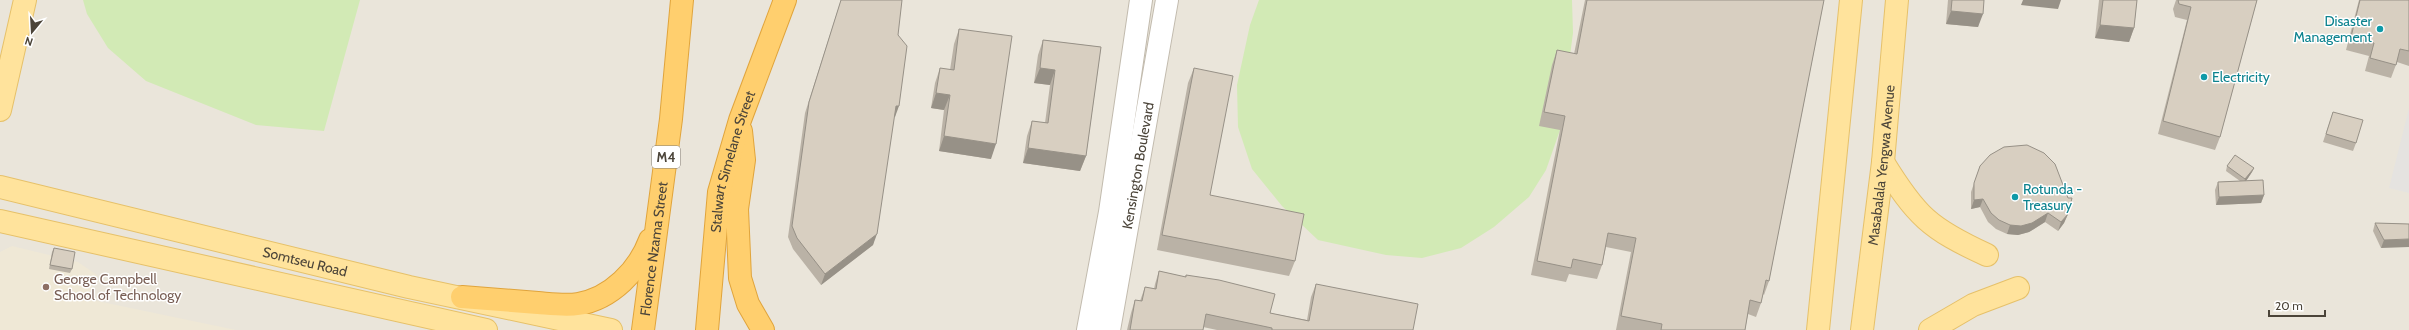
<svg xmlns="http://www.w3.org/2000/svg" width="2409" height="330" viewBox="0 0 2409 330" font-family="Cabin,sans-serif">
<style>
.residential{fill:#eae5da}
.education{fill:#efe8d6}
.green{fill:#d2eab5}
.parking{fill:#e5e3e0}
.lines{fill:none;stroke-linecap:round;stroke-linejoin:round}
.minor-casing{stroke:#c2bbae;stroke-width:24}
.major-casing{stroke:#e6c16a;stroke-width:24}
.highway-casing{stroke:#e0a43c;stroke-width:24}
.minor{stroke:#fff;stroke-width:22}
.major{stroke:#ffe39c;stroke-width:22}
.highway{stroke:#ffcf6e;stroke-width:22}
.wall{fill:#bab2a6}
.shaded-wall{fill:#979187}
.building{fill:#d8cfc1;stroke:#979187}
.culture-dot{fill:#0f9aa8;stroke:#fff;stroke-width:1.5}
.education-dot{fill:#8d6e63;stroke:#fff;stroke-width:1.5}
.labels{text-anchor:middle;stroke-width:3;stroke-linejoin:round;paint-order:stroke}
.shield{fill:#fff;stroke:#817c74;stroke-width:1}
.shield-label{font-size:13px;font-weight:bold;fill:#4b4439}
.culture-label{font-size:14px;fill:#0d838f;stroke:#fff;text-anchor:start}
.street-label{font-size:14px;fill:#4b4439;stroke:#fff}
.education-label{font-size:14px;fill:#785e54;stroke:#fff;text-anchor:start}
</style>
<rect width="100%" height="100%" fill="#f6f3ec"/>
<rect class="residential" x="0" y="0" width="2409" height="330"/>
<path class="education" d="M12,246L78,262L97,275L87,299L236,330H0V252Z"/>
<g class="green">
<path d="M83,0H360L324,131L256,125L146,81L108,48L87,14Z"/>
<path d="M1259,0H1572L1573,33L1560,130L1546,170L1529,197L1494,227L1461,248L1422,258L1386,255L1318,240L1282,206L1252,169L1238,127L1237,85L1250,25Z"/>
</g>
<path class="parking" d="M2409,108V193L2389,188Z"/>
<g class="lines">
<defs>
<g id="minor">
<path d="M1088,330L1110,212L1141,0"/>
<path id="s1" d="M1109,330L1167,0"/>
</g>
<g id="major">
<path d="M0,110L25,0"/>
<path d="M1883,162C1916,216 1930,229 1987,255"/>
<path id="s2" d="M0,187L409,287L611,330"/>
<path d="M0,221L486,330"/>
<path d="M1818,330L1851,0"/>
<path id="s3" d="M1862,330L1883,162L1897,0"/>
<path d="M1930,330L1973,305L2018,288"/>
</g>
<g id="highway">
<path d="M741,131L744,160L737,209L740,278L748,304L763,330"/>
<path d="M462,297C488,299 513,301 538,303C551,304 566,306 578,304C611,299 639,270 650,240"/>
<path id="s4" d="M643,330L671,119L682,0"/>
<path id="s5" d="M707,330L719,192L740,120L785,0"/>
</g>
</defs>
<use href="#minor" class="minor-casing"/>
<use href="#major" class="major-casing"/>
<use href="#highway" class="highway-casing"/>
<use href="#minor" class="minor"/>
<use href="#major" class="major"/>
<use href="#highway" class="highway"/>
</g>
<g class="wall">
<path d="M841,0L898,35L895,117H894L873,245L821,285L793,249L788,237L805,113Z"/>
<path d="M1585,0H1824L1769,281L1764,295L1763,294L1761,303L1756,317L1748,314L1745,330H1616L1631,252L1606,247L1602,265L1597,279L1569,274L1566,282L1531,275L1560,130L1539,126L1552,65L1557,50L1574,54Z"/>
<path d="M1948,0H1984L1978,27L1946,24Z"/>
<path d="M2099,0H2137L2134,28L2129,42L2095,38Z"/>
<path d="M2176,0H2257L2220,137L2215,150L2158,134L2187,20L2175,17L2173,9Z"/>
<path d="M2359,0H2409V66L2397,62L2391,78L2365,71L2369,56L2346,50Z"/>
<path d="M959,29L991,159L939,151L944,110L931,108L935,83L940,68L950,70L954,44Z"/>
<path d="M1043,40L1101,47L1086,156L1080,171L1023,163L1027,136L1032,121L1045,123L1050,85L1034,83L1038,55Z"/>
<path d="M1194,68L1210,195L1295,261L1289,276L1157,250L1188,83Z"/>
<path d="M2333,112L2356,143L2353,151L2323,142Z"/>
<path d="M1980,166L2068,214L2064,223L2058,231L2045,222L2029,232L2018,235L2007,234L1996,229L1988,222L1980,207L1971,209V192Z"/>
<path d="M2227,166L2254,168L2252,172L2246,181L2264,195L2261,203L2216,205L2215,190L2218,182L2240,181L2226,171Z"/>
<path d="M2375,223L2409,224L2381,248L2373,231Z"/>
<path d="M54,248L72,269L70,273L49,269L52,252Z"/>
<path d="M1159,271L1185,277L1186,275L1270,313L1307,320L1311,297L1316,284L1413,330H1217L1203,327V330H1127L1131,313L1135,300L1140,301L1145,287L1154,289L1155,284Z"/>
</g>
<g class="shaded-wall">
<path d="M2023,0H2061L2058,9L2021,5Z"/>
<path d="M1951,11L1983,14L1978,27L1946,24Z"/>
<path d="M2100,25L2134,28L2129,42L2095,38Z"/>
<path d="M1040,68L1055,70L1050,85L1034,83Z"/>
<path d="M936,93L950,95L944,110L931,108Z"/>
<path d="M896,106H899L895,117H892Z"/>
<path d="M944,136L996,144L991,159L939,151Z"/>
<path d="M1028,148L1086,156L1080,171L1023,163Z"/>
<path d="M2254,168L2252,172L2244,184L2245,179Z"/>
<path d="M2264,195L2261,203L2216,205L2219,197Z"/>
<path d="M1983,199L1980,207L1971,209L1974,200Z"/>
<path d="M2048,213L2045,222L2029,232L2018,235L2007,234L2010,225Z"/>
<path d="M2068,214L2064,223L2058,231L2061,222Z"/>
<path d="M877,234L873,245L821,285L825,274Z"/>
<path d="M2409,239V247L2381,248L2384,240Z"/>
</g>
<g class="building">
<path d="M841,0H902L898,35L907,46L899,106H896L877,234L825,274L797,238L792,226L809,102Z"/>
<path d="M1587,0H1824L1769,281L1766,280L1761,303L1750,300L1745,330H1661L1662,324L1621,316L1636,238L1608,233L1602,265L1573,259L1571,268L1537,261L1565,116L1544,112L1557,50L1577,54Z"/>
<path d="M1952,0H1984L1983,14L1951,11Z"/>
<path d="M2103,0H2137L2134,28L2100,25Z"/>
<path d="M2178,0H2257L2220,137L2163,121L2191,7L2179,4Z"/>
<path d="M2360,0H2409V51L2400,49L2396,65L2370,58L2374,43L2351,37Z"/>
<path d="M959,29L1012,36L996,144L944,136L950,95L936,93L940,68L954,70Z"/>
<path d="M1043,40L1101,47L1086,156L1028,148L1032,121L1048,123L1055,70L1040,68Z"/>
<path d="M1194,68L1233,76L1210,195L1304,214L1295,261L1162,235Z"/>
<path d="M2333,112L2363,120L2356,143L2326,134Z"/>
<path d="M2027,145L2044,153L2055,164L2068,198H2072L2068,214L2061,222L2048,213L2032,223L2021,226L2010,225L1999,220L1991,213L1983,199L1974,200V183L1980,166L1990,155L2004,147Z"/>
<path d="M2235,155L2254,168L2245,179L2227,166Z"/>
<path d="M2263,180L2264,195L2219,197L2218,182Z"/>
<path d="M2375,223L2409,224V239L2384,240Z"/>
<path d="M54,248L75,252L72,269L50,265Z"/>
<path d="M1159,271L1186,277V275L1219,280L1275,294L1270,313L1309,321L1316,284L1418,304L1413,330H1272V328L1206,314L1203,330H1130L1135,300L1142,301L1145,287L1156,289Z"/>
</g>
<g class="culture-dot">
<circle cx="2380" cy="29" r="4"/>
<circle cx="2204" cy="77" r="4"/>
<circle cx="2015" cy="197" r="4"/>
</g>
<circle class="education-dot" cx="46" cy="287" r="4"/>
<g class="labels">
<rect class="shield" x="652" y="146" width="28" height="22" rx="3"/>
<g class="shield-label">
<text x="666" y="162">M4</text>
</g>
<g class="culture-label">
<text x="2372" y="26" text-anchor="end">Disaster<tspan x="2372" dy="16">Management</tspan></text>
<text x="2212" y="82">Electricity</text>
<text x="2023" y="194">Rotunda -<tspan x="2023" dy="16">Treasury</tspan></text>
</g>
<g class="street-label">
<text dy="5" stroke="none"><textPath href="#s5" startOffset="171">Stalwart Simelane Street</textPath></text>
<text dy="5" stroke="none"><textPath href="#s1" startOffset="167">Kensington Boulevard</textPath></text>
<text dy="5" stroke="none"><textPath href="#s3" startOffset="166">Masabalala Yengwa Avenue</textPath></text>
<text dy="5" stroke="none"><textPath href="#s4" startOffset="82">Florence Nzama Street</textPath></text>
<text dy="5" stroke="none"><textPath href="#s2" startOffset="314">Somtseu Road</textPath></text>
</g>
<g class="education-label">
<text x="54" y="284">George Campbell<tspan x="54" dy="16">School of Technology</tspan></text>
</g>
</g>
<g transform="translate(32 32) rotate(198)" stroke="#ffffff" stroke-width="3" paint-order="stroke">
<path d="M0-3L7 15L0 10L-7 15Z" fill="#4b4439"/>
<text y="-6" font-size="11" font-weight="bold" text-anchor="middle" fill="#4b4439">N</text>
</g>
<path d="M2269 310v6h56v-6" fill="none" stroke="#4b4439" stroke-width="2"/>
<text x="2275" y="310" font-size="12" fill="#4b4439" stroke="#ffffff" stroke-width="3" paint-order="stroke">20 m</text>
</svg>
